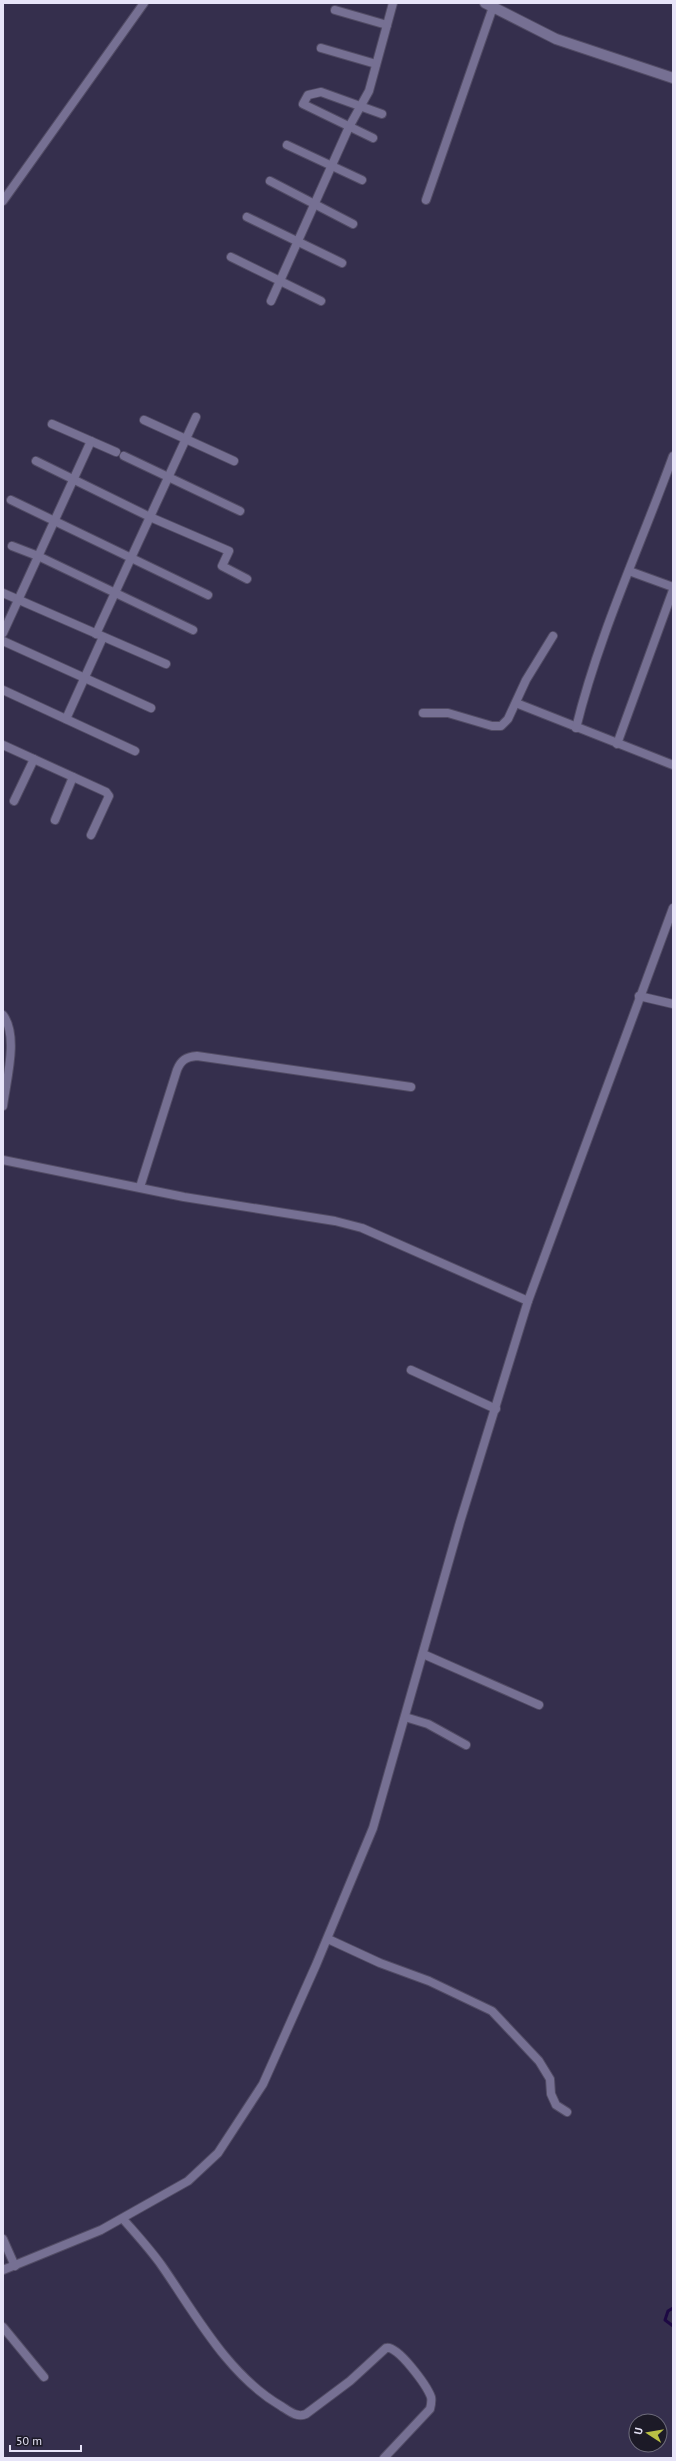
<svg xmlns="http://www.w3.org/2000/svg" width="676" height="2461" viewBox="0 0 676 2461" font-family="'PT Sans',sans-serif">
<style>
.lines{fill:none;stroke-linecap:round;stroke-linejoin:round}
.stream{stroke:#1d0843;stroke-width:3}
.street-casing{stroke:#524c65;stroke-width:10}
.secondary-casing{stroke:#524c65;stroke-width:12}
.street{stroke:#767093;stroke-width:8}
.secondary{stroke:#767093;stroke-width:10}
</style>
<rect width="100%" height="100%" fill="#352f4d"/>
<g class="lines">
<path class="stream" d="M673,2308L668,2311L665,2320L673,2326"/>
<defs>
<g id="street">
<path d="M335,10L387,25"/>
<path d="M321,48L376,64"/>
<path d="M373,138L303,104L308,95L321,92L382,114"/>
<path d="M287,145L362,180"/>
<path d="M270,181L353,224"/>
<path d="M426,200L493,7"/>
<path d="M3,201L144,3"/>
<path d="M247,217L342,263"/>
<path d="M231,257L321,301"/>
<path d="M271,301L349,127L369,91L393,3"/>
<path d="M144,420L234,461"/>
<path d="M52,424L116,452"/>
<path d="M124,456L240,511"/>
<path d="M36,461L150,517L229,551L222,566L247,579"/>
<path d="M11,500L208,595"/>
<path d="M12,546L38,556L193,630"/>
<path d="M629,571L673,587"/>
<path d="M3,593L166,664"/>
<path d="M3,633L91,441"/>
<path d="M96,634L196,417"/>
<path d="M3,641L151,708"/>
<path d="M3,690L135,751"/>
<path d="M516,703L673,765"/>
<path d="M423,713H448L492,726H501L508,719L526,680L553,636"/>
<path d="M66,719L103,637"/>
<path d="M576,728C599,634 640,547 673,456"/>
<path d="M617,744L673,590"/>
<path d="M3,745L106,792L109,796L91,835"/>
<path d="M14,801L34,759"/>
<path d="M55,820L73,777"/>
<path d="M639,996L673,1004"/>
<path d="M3,1015C19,1036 6,1081 3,1106"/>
<path d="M3,1160L184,1197L335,1221L362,1228L528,1301"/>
<path d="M140,1187L177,1070C181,1060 186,1057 197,1056L411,1087"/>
<path d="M411,1370L496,1409"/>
<path d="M423,1654L539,1705"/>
<path d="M405,1717L428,1724L466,1745"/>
<path d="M328,1939L380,1963L429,1981L492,2011L539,2061L550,2079L551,2094L556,2105L567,2112"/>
<path d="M123,2219C136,2234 150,2249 162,2266C196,2315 228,2375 281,2406C289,2411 297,2418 306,2414L350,2381L386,2348C397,2344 427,2386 431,2397C432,2401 431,2405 430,2409L384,2458"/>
<path d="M3,2239L15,2266"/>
<path d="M3,2270L101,2230L188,2181L218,2153L263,2084L316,1965L373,1828L460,1522L528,1301L673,908"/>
<path d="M3,2327L44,2377"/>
</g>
<path id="secondary" d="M485,3L556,39L673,78"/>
</defs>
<use href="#street" class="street-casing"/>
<use href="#secondary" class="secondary-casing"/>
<use href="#street" class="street"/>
<use href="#secondary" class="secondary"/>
</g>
<rect width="676" height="2461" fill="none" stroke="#e7e4f8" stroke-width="8"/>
<g transform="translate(648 2433) rotate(282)"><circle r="19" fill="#1c1a27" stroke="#6d6b7b"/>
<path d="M0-3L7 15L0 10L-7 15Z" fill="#bac045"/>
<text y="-6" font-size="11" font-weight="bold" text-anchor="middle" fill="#e7e4f8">U</text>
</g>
<path d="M10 2445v6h71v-6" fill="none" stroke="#e7e4f8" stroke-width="2"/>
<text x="16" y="2445" font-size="12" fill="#e7e4f8" stroke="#1c1a27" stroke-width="3" paint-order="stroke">50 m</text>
</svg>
